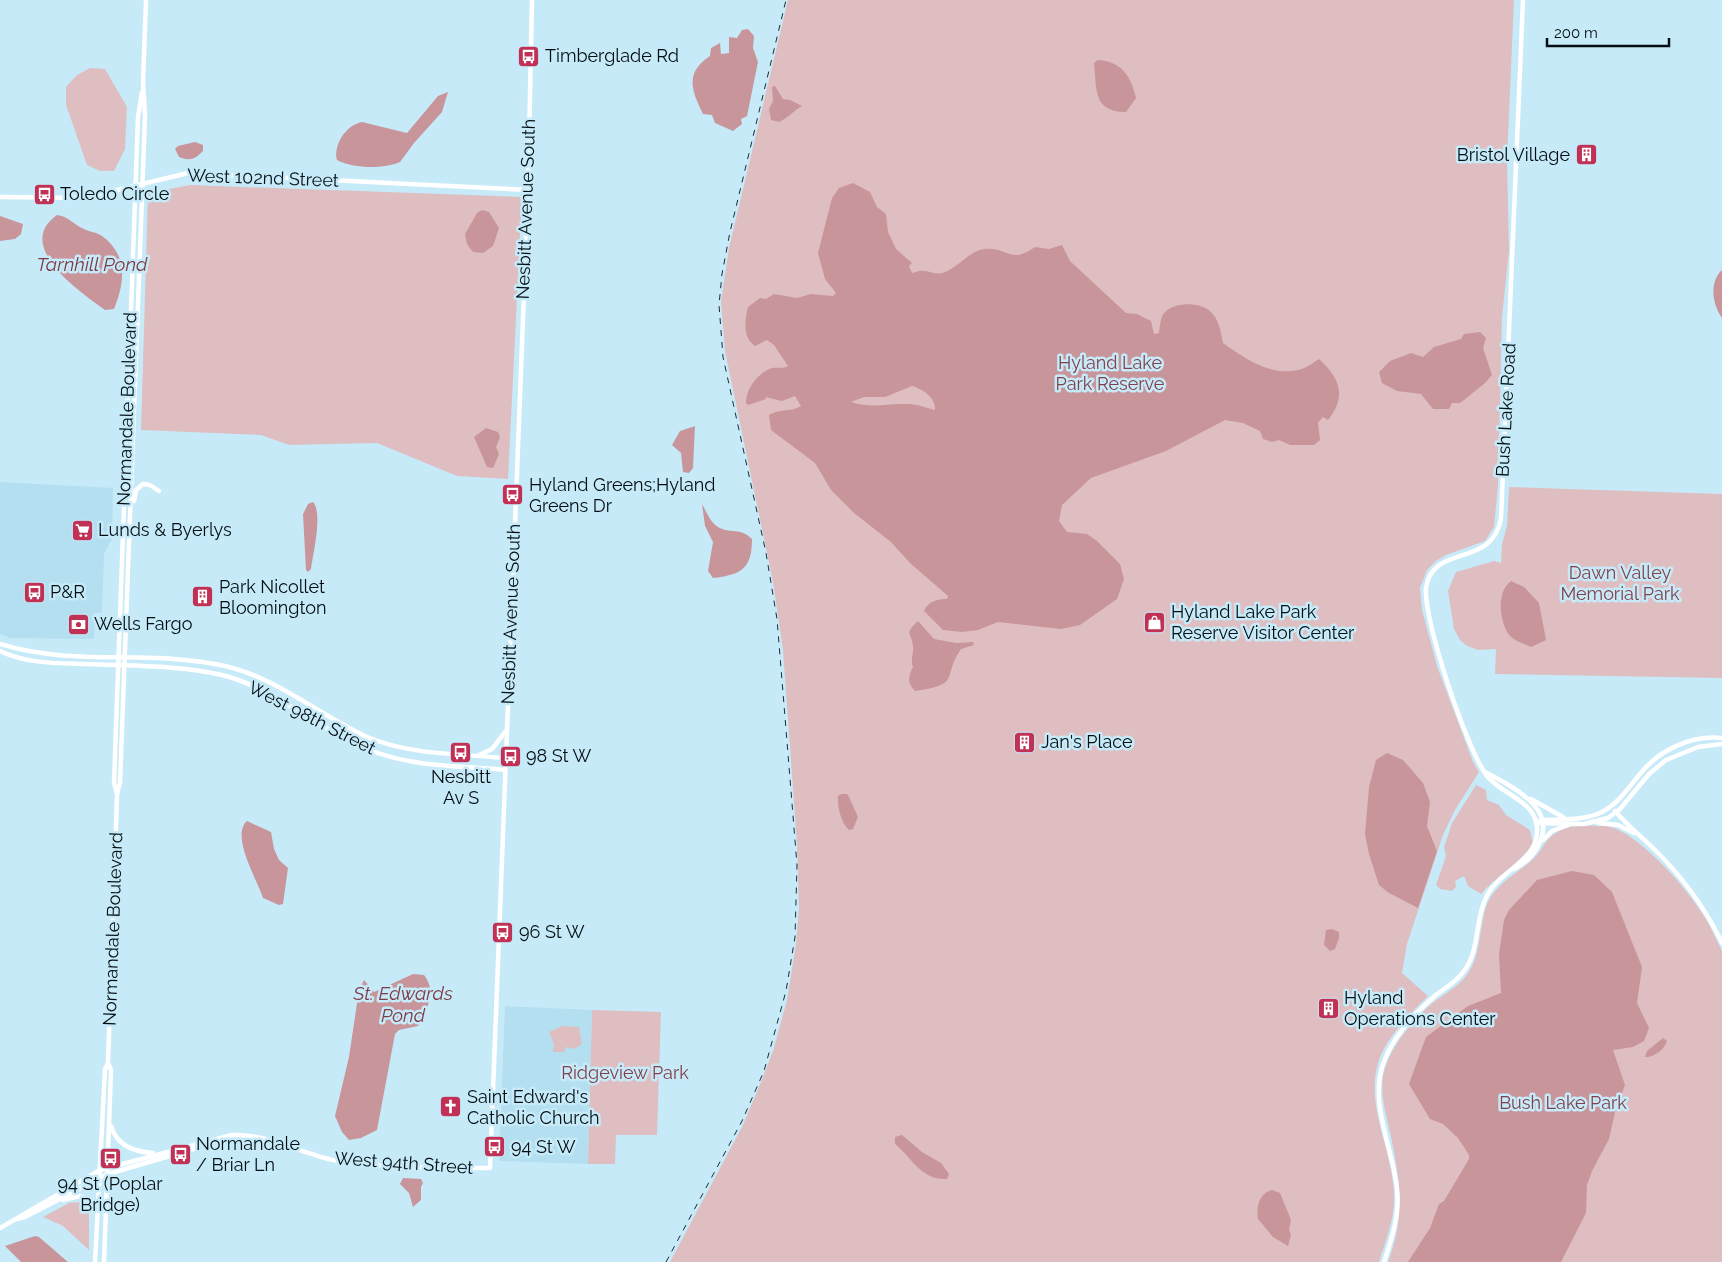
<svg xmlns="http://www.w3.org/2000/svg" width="1722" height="1262" viewBox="0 0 1722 1262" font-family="Raleway,sans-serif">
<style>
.built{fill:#b3dff0}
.green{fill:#dfbec1}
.water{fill:#c8959b;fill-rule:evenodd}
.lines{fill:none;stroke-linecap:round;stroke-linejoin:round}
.secondary{stroke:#fff;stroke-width:4.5}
.rail{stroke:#1d2b31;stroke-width:1;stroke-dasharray:6 6;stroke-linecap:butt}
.labels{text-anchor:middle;stroke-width:5;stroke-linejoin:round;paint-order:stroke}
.poi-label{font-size:18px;fill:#030e13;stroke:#c7eaf9;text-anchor:start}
.street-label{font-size:18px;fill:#030e13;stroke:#c7eaf9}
.park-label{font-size:18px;fill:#82404a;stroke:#c7eaf9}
.water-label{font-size:19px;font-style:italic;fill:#7c3b45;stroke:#c7eaf9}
</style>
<rect width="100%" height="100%" fill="#c7eaf9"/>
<g class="built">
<path d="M0,482L113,488L112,539L104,554L102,613H95L94,639L10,638L0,634Z"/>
<path d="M505,1006L592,1010L588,1164L499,1161Z"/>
</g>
<g class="green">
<path d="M788,0H1514L1507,160L1509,251L1502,317L1498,485L1494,527L1485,541L1446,555L1436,561L1427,570L1420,588L1422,610L1437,666L1473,762L1479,772L1455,810L1443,835L1407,944L1402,973L1428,996C1411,1013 1387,1037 1379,1060C1364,1106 1393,1149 1394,1195C1395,1218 1386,1240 1379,1262H670L742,1127L759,1087L773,1051L787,1000L796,944L799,907L797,844L783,650L773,582L725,351L721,302L729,248Z"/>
<path d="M90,68L105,69L127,107L125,149L114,171H100L87,165L66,105V87L77,75Z"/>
<path d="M190,185L522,197L508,479L457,476L377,443L289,445L261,435L141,430L148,193Z"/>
<path d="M1509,487L1722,494V678L1495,674L1496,649L1478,650L1467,646L1460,640L1454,629L1448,591L1456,572L1494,561L1501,563L1502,544L1507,526Z"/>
<path d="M1476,785L1486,790L1487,800L1499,805L1506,815L1530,830L1533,843C1520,864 1497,875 1481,894L1468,886L1464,876L1455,881L1456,887L1452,891L1440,889L1436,885L1446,856L1444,847L1452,823Z"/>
<path d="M1606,826C1636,830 1686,887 1702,913C1710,925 1716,939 1722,951V1262H1388C1406,1214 1400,1181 1390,1132C1386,1114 1380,1095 1383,1076C1388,1050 1409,1025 1428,1007C1440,996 1456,989 1466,976C1481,957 1479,929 1486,907C1494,884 1516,875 1533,859C1544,849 1544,838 1561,830C1574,824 1592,826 1606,826Z"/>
<path d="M592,1010L661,1012L657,1135H616L615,1164H588Z"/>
<path d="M562,1026L579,1027L582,1044L574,1049L566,1047L564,1052H553L554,1044L549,1032Z"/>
<path d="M80,1202L86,1205L89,1210V1250L63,1226L43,1217L69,1203Z"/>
</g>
<g class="water">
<path d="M748,29L754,36L753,48L758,62L747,116L741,119L742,124L733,131L715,123L712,115L703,114C692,91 684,73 710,56L711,48L720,43L721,54L729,53V37L737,38L742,30Z"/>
<path d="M1098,60C1123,62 1131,77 1136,98L1126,112C1092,112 1097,88 1094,63Z"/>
<path d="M775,86L783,99L790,100L802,106C793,111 788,118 779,122L771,120L769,109L773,101L772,87Z"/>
<path d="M448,92L442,112L414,143L400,162C384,169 353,169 337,160C333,145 346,125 362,122L407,133L438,96Z"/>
<path d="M195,142L203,145V151C194,160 190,161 179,157L175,149L178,146Z"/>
<path d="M853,183L870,192L877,207L886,214L888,232L896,249L912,263L909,266L912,273C915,273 920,270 923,271C932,271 936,276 945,272C959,267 970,250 985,249C1008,247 1010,265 1035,247L1049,249L1062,245L1070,261L1126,313L1137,314L1151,321L1154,334L1159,333C1160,326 1160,316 1166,311C1177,302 1199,302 1210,311C1219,319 1221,332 1223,343C1246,359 1272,378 1302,369C1308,367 1314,362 1319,359C1340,378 1347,396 1328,420L1323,417L1318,423L1320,440L1314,445H1290L1279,440L1272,442L1263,439L1260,431L1243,423L1225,420L1166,451L1091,478L1062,505L1059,521L1067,532L1087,534L1097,541L1120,564L1124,579L1117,599L1080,625L1061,629L998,622L978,630L962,632L943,630L924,611C928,601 938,599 947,599L948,596L910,563L891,542L854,513L831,490L815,463L771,430L769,415C779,408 790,413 801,406L795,396L782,401L765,397L766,399L748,405L746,403C746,389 757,373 772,368C777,367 783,369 788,366L774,345L767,340L755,346C742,337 745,320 748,307L760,298L766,299L774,294L797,298L811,294L833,296L836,293L825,279L818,253L832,198L839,188ZM912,386C923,389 936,398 935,410C927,408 917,404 908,404C886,403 873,409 851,402L864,397H885Z"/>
<path d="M482,210L489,212L499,228L493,246L483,253L473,252L467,244L465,234L477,213Z"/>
<path d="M57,215C68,216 74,225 84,229C89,232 97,232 102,236C128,255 125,282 114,309L105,310C80,292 13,246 57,215Z"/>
<path d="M0,216L23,224L21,234L15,239L0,241Z"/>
<path d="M1722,270V318C1712,304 1709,282 1722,270Z"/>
<path d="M1480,332L1486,338L1483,348L1492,375L1484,384L1460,403H1452L1449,409H1433L1421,394L1397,391L1382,383L1379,372L1390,361L1411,353L1423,357L1434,347L1461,339L1464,334Z"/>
<path d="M695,426L693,468L689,473L683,472L681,453L672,445L680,431Z"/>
<path d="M486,428L498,432L500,437L496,447L499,454L493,468L487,467L474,437Z"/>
<path d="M313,502C323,513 313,554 311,569L308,572L306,570L303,514L308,504Z"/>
<path d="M702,504C706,511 710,522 718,527C730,534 740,527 752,539C752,569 741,575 713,578L708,571L713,542L705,526Z"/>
<path d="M1511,581L1524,587L1539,603L1546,640L1531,647C1525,644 1515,641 1510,636C1499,622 1496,592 1511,581Z"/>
<path d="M918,621L934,639L956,643L973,642L974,645L961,649C941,678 963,684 915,691C907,683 908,677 913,667C910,659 914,654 913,646C911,631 904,634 918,621Z"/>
<path d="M1387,753L1403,760L1423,783L1430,802L1427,826L1437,851L1418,908L1389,893L1379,885L1369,854L1365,834L1369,787L1376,760Z"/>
<path d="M841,794H847L849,797L858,817L853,829L849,830C841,823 837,806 838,796Z"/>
<path d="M247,821L271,832L274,849L279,860L288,868L283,904L279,905L263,898C258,881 230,836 247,821Z"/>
<path d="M1572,871L1594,875L1612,892L1642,967L1637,1003L1649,1028L1644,1041L1633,1047L1613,1050L1625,1085L1616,1108L1609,1139L1592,1171L1587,1185L1586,1213L1561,1262H1408L1430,1228L1439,1204L1444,1201L1469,1159V1155L1458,1138L1443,1124L1430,1119L1409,1084L1426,1037L1468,1006L1501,993L1499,954L1504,920L1509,910L1537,880Z"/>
<path d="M1332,929L1339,932V938L1335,949L1330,951L1324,945L1326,930Z"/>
<path d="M413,974L424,975C437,991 427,1011 418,1026L399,1030L395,1034L377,1130L361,1138L349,1140L342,1132L335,1116L349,1057L359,990L364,980L374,992Z"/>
<path d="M1663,1038L1667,1041C1665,1049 1653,1058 1645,1057L1647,1051Z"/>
<path d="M902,1135L922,1152L941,1163L949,1174L947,1179C921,1180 914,1160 895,1144V1137Z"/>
<path d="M403,1178L421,1179L423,1183L421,1187V1200L413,1207L409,1193L400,1184Z"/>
<path d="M1272,1190L1280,1193L1291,1220L1289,1230L1291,1235L1288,1246L1273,1237L1258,1219C1256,1207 1259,1193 1272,1190Z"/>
<path d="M35,1236L39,1237L68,1262H21L5,1246Z"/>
</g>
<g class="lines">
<g class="secondary">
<path d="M0,197L84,198L188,173L528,190"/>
<path d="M134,501L136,490L143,484L150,485L159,491"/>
<path d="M0,644C73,667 151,649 225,666C277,678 319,715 367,737C410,755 460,754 505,758"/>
<path d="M0,651C27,664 57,663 86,664C131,666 178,665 222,675C279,689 322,735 378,753C418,767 463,766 505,770"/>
<path d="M479,755L492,749L506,731"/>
<path d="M1485,772C1501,780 1522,791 1534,805C1554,827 1538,857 1514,869"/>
<path d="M117,794L114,783L138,117L142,92"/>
<path d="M1531,799L1563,817"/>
<path d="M1615,811C1626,824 1639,835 1651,846C1680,874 1705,907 1722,943"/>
<path d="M1537,823L1541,820C1560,819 1585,821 1602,812C1619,803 1628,788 1640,774C1659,750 1691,735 1722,738"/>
<path d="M1537,823L1584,824L1608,818L1620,809L1649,774L1666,760L1698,747L1722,744"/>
<path d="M1598,823L1618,825L1634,833"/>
<path d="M1543,840L1552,831L1568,825"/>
<path d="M111,1126C117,1146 134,1152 153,1153"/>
<path d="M63,1200L80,1196L93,1201L97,1208"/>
<path d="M17,1219L25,1217L108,1174L197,1148L201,1143"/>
<path d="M0,1228L100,1170L232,1135C268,1133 303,1155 338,1161C388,1169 440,1167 490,1168L528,190L532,0"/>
<path d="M95,1262L105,1069L108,1063"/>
<path d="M104,1262L111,1070L108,1063L117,795L120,782L145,117L143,82L146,0"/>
<path d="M1384,1262C1392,1238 1400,1214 1397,1189C1393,1147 1367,1100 1385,1059C1395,1034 1417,1011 1437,994C1447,987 1457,981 1464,971C1481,949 1474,916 1489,892C1502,870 1536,861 1537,832C1539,801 1503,796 1487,776C1467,750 1423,619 1426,588C1432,543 1493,569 1501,518L1523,0"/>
</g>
<path class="rail" d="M666,1262L742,1121L764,1071L786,991L795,937L797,865L777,619L766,553L723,357L719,305L722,274L730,232L786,0"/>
</g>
<defs>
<symbol id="bus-square" viewBox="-11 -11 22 22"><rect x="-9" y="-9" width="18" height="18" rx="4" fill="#c13155" stroke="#c7eaf9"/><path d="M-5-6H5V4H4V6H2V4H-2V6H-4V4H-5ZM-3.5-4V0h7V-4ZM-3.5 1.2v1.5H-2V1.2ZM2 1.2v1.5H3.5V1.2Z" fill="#fff"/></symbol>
<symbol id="building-square" viewBox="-11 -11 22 22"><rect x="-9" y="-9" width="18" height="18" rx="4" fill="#c13155" stroke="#c7eaf9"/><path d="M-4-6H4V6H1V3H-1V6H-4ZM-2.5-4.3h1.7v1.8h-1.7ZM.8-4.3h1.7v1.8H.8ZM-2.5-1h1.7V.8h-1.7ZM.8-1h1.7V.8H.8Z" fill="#fff"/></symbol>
<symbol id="supermarket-square" viewBox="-11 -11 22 22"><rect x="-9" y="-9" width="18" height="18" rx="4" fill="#c13155" stroke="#c7eaf9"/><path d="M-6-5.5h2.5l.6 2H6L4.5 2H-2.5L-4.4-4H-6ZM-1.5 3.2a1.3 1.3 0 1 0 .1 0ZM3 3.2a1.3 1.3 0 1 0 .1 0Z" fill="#fff"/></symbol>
<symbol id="shop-square" viewBox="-11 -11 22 22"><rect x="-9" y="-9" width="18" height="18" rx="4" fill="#c13155" stroke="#c7eaf9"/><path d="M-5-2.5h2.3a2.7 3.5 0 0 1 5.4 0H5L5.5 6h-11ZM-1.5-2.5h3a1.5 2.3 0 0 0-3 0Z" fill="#fff"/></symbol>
<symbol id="bank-square" viewBox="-11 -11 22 22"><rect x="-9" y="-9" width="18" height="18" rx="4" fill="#c13155" stroke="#c7eaf9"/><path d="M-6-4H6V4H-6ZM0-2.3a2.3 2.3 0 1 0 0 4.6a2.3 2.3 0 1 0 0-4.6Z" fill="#fff"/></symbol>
<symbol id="church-square" viewBox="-11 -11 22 22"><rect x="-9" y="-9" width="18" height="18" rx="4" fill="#c13155" stroke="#c7eaf9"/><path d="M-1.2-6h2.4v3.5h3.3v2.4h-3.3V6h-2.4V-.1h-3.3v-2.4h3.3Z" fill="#fff"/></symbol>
</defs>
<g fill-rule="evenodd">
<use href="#bus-square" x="516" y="44" width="25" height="25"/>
<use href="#building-square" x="1574" y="142" width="25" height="25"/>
<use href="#bus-square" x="32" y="182" width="25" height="25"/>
<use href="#bus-square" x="500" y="482" width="25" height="25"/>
<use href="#supermarket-square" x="70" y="518" width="25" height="25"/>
<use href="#bus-square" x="22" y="580" width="25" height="25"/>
<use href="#building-square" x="190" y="584" width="25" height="25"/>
<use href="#shop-square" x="1142" y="610" width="25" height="25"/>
<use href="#bank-square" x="66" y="612" width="25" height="25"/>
<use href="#building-square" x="1012" y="730" width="25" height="25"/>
<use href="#bus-square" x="448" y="740" width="25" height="25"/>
<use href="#bus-square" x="498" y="744" width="25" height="25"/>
<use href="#bus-square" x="490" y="920" width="25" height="25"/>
<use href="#building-square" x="1316" y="996" width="25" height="25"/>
<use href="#church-square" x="438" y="1094" width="25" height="25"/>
<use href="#bus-square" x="482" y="1134" width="25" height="25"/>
<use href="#bus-square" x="168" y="1142" width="25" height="25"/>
<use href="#bus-square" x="98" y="1146" width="25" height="25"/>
</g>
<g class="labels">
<g class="poi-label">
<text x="545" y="62">Timberglade Rd</text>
<text x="1570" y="161" text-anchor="end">Bristol Village</text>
<text x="60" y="200">Toledo Circle</text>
<text x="529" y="491">Hyland Greens;Hyland<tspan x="529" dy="21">Greens Dr</tspan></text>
<text x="98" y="536">Lunds &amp; Byerlys</text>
<text x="219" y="593">Park Nicollet<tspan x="219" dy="21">Bloomington</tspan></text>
<text x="50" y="598">P&amp;R</text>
<text x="1171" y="618">Hyland Lake Park<tspan x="1171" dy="21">Reserve Visitor Center</tspan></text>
<text x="94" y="630">Wells Fargo</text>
<text x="1041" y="748">Jan's Place</text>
<text x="526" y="762">98 St W</text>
<text x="461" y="783" text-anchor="middle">Nesbitt<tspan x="461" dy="21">Av S</tspan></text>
<text x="519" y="938">96 St W</text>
<text x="1344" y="1004">Hyland<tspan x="1344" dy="21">Operations Center</tspan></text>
<text x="467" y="1103">Saint Edward's<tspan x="467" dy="21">Catholic Church</tspan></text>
<text x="196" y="1150">Normandale<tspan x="196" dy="21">/ Briar Ln</tspan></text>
<text x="511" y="1153">94 St W</text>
<text x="110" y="1190" text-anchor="middle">94 St (Poplar<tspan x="110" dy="21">Bridge)</tspan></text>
</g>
<g class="street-label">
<text transform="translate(263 178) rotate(2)" y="6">West 102nd Street</text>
<text transform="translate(526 209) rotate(-88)" y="6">Nesbitt Avenue South</text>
<text transform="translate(127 409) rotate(-88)" y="6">Normandale Boulevard</text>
<text transform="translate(1506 410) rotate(-87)" y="6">Bush Lake Road</text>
<text transform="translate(511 614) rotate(-88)" y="6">Nesbitt Avenue South</text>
<text transform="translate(312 718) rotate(27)" y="6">West 98th Street</text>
<text transform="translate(113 929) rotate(-88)" y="6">Normandale Boulevard</text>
<text transform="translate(404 1163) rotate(4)" y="6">West 94th Street</text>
</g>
<g class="park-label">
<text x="1110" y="369">Hyland Lake<tspan x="1110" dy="21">Park Reserve</tspan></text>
<text x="1620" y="579">Dawn Valley<tspan x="1620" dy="21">Memorial Park</tspan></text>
<text x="625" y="1079">Ridgeview Park</text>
<text x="1563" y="1109">Bush Lake Park</text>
</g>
<g class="water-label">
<text x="92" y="271">Tarnhill Pond</text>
<text x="403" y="1000">St. Edwards<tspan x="403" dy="22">Pond</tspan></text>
</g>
</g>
<path d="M1547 38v8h122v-8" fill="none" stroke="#030e13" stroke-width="2.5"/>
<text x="1554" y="38" font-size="15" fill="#030e13" stroke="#c7eaf9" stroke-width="4" paint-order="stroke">200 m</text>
</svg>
